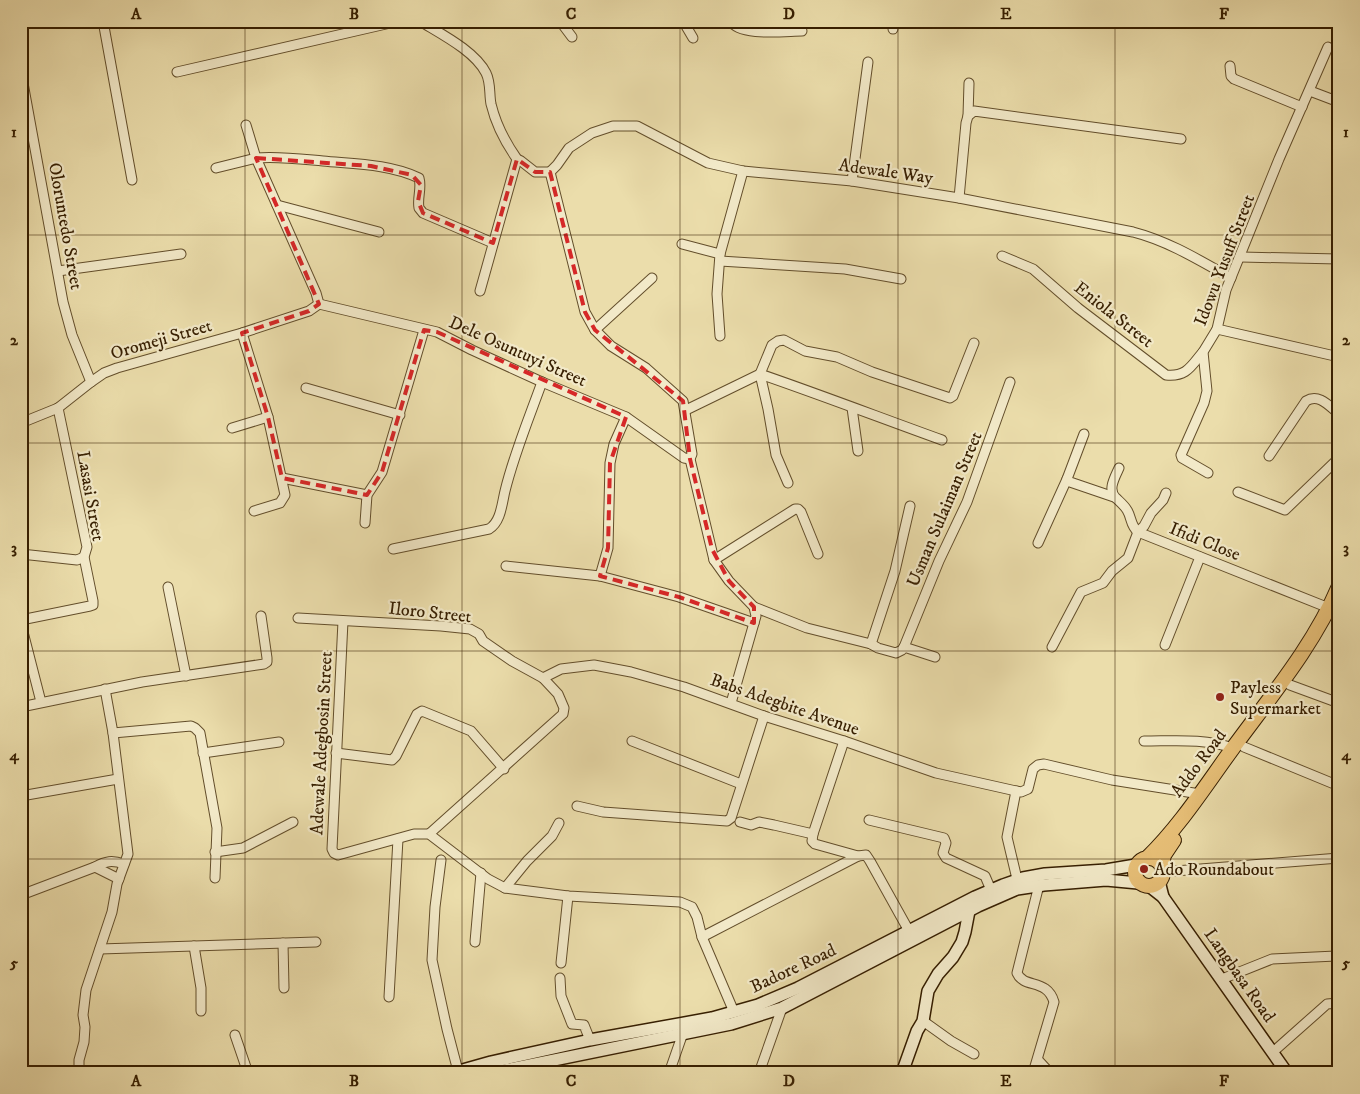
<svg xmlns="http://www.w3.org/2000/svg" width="1360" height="1094" viewBox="0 0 1360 1094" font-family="'IM FELL DW Pica',serif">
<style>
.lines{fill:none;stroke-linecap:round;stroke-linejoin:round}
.street-casing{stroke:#634e2b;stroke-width:11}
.secondary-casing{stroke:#361e00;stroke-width:14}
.primary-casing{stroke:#361e00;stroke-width:16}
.street{stroke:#f2e9c8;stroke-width:9}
.secondary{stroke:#f2e9c8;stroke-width:11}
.primary{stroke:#e6be76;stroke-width:14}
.marked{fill:none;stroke:#d62828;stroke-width:4;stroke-dasharray:10 6;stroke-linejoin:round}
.grid{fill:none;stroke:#361e00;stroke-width:1;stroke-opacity:0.55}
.poi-dot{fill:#8f2418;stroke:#f2e9c8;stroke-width:2}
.labels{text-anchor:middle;stroke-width:4.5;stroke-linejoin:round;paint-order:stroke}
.street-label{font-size:18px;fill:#361e00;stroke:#f2e9c8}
.poi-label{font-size:18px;fill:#361e00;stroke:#f2e9c8;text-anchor:start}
.neatline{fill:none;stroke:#361e00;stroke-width:2}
.grid-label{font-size:16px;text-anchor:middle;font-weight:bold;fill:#361e00}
</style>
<rect width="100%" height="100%" fill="#ebddab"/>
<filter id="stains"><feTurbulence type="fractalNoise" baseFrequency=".004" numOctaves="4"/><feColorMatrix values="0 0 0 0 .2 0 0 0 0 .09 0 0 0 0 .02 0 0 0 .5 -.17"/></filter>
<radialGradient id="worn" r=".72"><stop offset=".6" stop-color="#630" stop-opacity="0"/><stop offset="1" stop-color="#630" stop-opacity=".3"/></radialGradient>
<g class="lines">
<defs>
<g id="street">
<path d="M103,21L132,180"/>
<path d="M420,21C441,34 475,51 486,73C491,83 489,94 491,104C496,125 505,142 517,159L521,161L535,172H550"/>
<path d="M560,21L572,37"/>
<path d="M683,21L693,38"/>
<path d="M731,21C739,37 786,31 802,31"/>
<path d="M893,21V29"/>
<path d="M1230,66L1231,76L1234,79L1302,107"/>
<path d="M21,72L63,302L72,335L91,382"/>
<path d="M177,72L399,21"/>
<path d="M1310,91L1339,102"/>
<path d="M968,116L969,83"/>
<path d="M216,168L256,158L246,125"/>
<path d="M550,172L557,165L569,148L592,133L613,126H637L708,163L743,171L852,181L959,198L1133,232C1168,241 1199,260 1231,278"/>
<path d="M550,172L585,312L595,330L611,346L646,368L683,401L692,454L690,459L714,560L729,581L754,607L756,616L731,703"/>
<path d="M852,181L868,62"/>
<path d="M959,198L966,123L968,116L974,111L1181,139"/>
<path d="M277,205L379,232"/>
<path d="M682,244L720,254"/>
<path d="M1002,256L1033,269L1078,308L1166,375C1187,377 1191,366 1203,352"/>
<path d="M1241,257L1339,259"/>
<path d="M720,261L845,269L901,279"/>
<path d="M58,271L181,254"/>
<path d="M480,291L517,159"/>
<path d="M319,304L316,293L256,158C278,156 301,159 323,161C354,164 390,164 419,178C422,188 417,198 419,208L423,213L493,243"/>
<path d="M319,304L437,332L472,350L542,382L626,417L684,458L690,459"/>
<path d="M1217,329L1339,357"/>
<path d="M595,330L652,278"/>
<path d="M242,333L268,417L285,495L280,503L254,511"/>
<path d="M720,336L717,294L720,254L743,171"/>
<path d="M306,388L400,415"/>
<path d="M852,408L858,451"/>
<path d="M686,410L760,374C821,395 881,418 942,440"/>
<path d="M21,423L58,408L91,382L104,373L117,368L242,333L309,311L319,304"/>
<path d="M232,428L268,417"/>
<path d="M1084,434L1067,479L1070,482L1114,497"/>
<path d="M1269,456L1306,401C1319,393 1329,406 1339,414"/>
<path d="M1119,468C1115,477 1107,490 1116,498C1120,502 1124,505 1127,510C1132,518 1130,525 1138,532L1329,608"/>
<path d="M1208,473L1182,458L1181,455L1204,403L1207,391L1203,352L1217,329L1226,290L1279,159L1328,47"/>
<path d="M282,478L367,495"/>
<path d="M788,483L776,455L768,409L760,374L772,345L778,341L784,340L805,351L837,357L872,372L950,398L953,396L974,343"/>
<path d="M1238,492L1285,510L1339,458"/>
<path d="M365,523L367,495L382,472L424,330"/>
<path d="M1038,543L1067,479"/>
<path d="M393,549L489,529C501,522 502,503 505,491C514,454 529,418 542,382"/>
<path d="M21,554L77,560L84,557"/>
<path d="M714,560L795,509H798L801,512L818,554"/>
<path d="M506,566L600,576L679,597L754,623"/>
<path d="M600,576L608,548L610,463L614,444L626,417"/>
<path d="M168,587L186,676"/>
<path d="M754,607L807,628L871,644L878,648L896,653L902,650L904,647L935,657"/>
<path d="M1337,611L1339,612"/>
<path d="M298,618L441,626L470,629L479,634L483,641L512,661L543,678L558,694L564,708L563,714L429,834"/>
<path d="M21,620L90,606L93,605V601L84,557L87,547L58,408"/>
<path d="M343,621L332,849L334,853L338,855L414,834H429L488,879L505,888L568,896L680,902L692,907L697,917L702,937L734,1012"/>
<path d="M21,624L41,702"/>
<path d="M871,644L895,571L910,506"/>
<path d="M1165,645L1200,557"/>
<path d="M904,647L939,561L967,502L1010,382"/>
<path d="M1052,647L1081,592L1103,583L1112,571L1128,558L1138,532L1144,526L1151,513L1163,500L1166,493"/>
<path d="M543,678L561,669L594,665L631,672L684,687L764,716L844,741L936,773L1016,791"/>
<path d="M1290,685L1339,703"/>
<path d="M21,707L142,682L264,664L267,662V658L261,616"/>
<path d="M113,733L191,726L195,728L200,733L217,828L215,878"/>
<path d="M632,741L741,784"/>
<path d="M844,741L813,834L812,841L815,844L858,856L866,855L870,861L909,931"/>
<path d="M1144,741C1174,741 1204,738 1233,748"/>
<path d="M1244,747L1339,786"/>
<path d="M203,753L279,742"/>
<path d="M336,753L392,760L396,756L417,714L422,711L471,731L504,769"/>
<path d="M21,796L118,779"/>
<path d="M577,806L603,812L727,821L731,818L764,716"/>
<path d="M869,820L944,838L946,843L943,853L946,858L985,876L991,890"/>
<path d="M740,822L751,825L759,822L774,825L813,834"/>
<path d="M215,852L243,848L293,822"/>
<path d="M441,860L435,907L432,960L447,1029L458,1071"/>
<path d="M95,867L119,879"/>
<path d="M1163,872L1339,858"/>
<path d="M1017,879L1007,837L1016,791L1021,792L1028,789L1033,769L1038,765L1044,764L1112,780L1200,794"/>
<path d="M505,888L527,861L552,836L559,823"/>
<path d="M21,895L95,867C106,861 112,860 124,864"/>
<path d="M702,937L858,856"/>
<path d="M475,942L481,873"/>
<path d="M283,943L284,988"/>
<path d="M194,946L201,988V1011"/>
<path d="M100,949L316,942"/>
<path d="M561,963L568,896"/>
<path d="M560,978L561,996L572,1024L584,1025L590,1040"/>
<path d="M1222,979L1272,959L1336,956"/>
<path d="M389,997L398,839"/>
<path d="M923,1021L951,1041L974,1054"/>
<path d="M235,1035L248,1073"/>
<path d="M1273,1052L1327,1004L1339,1003"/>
<path d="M1038,1060L1050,1073"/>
<path d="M79,1073V1060L84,1042L85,1027L83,1015L86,990L112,912L117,884L128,854L113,733L105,689"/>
<path d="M669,1073L683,1033"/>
<path d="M759,1073L782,1008"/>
<path d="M1033,1073L1054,1002C1047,978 1024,989 1017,973L1039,885"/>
</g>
<g id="secondary">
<path d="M1159,881L1163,897"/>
<path d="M1149,886L1163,897L1287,1073"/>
<path d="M452,1073L491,1062L590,1040L712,1018L758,1005L798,988L975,897L1003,885L1023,878L1045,874L1106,870L1136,865"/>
<path d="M490,1073L731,1024L782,1008L978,906L1017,889L1044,885L1106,880L1138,883"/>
<path d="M902,1073L917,1031L923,1021L928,991L938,974L953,957L962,942L965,932L969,911"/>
</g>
<g id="primary">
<circle cx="1149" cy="872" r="14"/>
<path d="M1147,858C1180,826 1206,785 1233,748C1271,696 1314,645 1339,586"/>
<path d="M1162,865L1164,855L1174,840"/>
</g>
</defs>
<use href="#street" class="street-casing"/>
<use href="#secondary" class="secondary-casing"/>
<use href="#primary" class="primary-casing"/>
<use href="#street" class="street"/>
<use href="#secondary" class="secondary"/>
<use href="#primary" class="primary"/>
</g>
<path class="marked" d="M256,158L371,166L412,175L421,185L418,201L423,213L493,243L517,159L535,172H550L585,312L595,330L683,401L690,459L712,549L729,581L754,607V623L679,597L600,576L608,548L610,463L626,417L437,332L424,330L382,472L367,495L282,478L268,417L242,333L309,311L319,304Z"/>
<path class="grid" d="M245,21V1073M462,21V1073M680,21V1073M898,21V1073M1115,21V1073M21,235H1339M21,443H1339M21,651H1339M21,859H1339"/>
<g class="poi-dot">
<circle cx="1220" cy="697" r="5"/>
<circle cx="1144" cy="869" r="5"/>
</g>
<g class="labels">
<g class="street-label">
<text transform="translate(886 171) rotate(8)" y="6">Adewale Way</text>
<text transform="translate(66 226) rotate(80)" y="6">Oloruntedo Street</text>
<text transform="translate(1224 260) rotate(-69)" y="6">Idowu Yusuff Street</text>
<text transform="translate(1114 314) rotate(38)" y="6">Eniola Street</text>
<text transform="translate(161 339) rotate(-16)" y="6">Oromeji Street</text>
<text transform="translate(518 351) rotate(24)" y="6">Dele Osuntuyi Street</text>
<text transform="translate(91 496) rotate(80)" y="6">Lasasi Street</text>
<text transform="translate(944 509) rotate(-67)" y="6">Usman Sulaiman Street</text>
<text transform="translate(1205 541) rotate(22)" y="6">Ifidi Close</text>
<text transform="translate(430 612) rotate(6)" y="6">Iloro Street</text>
<text transform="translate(785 704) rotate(19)" y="6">Babs Adegbite Avenue</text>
<text transform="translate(321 743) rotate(-87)" y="6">Adewale Adegbosin Street</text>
<text transform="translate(1198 763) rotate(-53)" y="6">Addo Road</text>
<text transform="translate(793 968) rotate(-25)" y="6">Badore Road</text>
<text transform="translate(1240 975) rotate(55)" y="6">Langbasa Road</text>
</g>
<g class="poi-label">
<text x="1230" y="693">Payless<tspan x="1230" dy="21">Supermarket</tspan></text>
<text x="1154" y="875">Ado Roundabout</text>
</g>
</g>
<rect width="1360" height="1094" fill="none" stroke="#ebddab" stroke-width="55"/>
<rect x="28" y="28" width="1304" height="1038" class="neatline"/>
<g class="grid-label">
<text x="136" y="19">A</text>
<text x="354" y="19">B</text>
<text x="571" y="19">C</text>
<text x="789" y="19">D</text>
<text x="1006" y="19">E</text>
<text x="1224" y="19">F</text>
<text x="14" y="137">1</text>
<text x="1346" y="137">1</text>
<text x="14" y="345">2</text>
<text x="1346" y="345">2</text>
<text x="14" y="553">3</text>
<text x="1346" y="553">3</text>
<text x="14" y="760">4</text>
<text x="1346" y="760">4</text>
<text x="14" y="968">5</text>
<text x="1346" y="968">5</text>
<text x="136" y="1086">A</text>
<text x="354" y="1086">B</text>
<text x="571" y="1086">C</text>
<text x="789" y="1086">D</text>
<text x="1006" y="1086">E</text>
<text x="1224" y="1086">F</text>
</g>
<rect width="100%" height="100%" filter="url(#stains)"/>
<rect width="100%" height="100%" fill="url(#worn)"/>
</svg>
